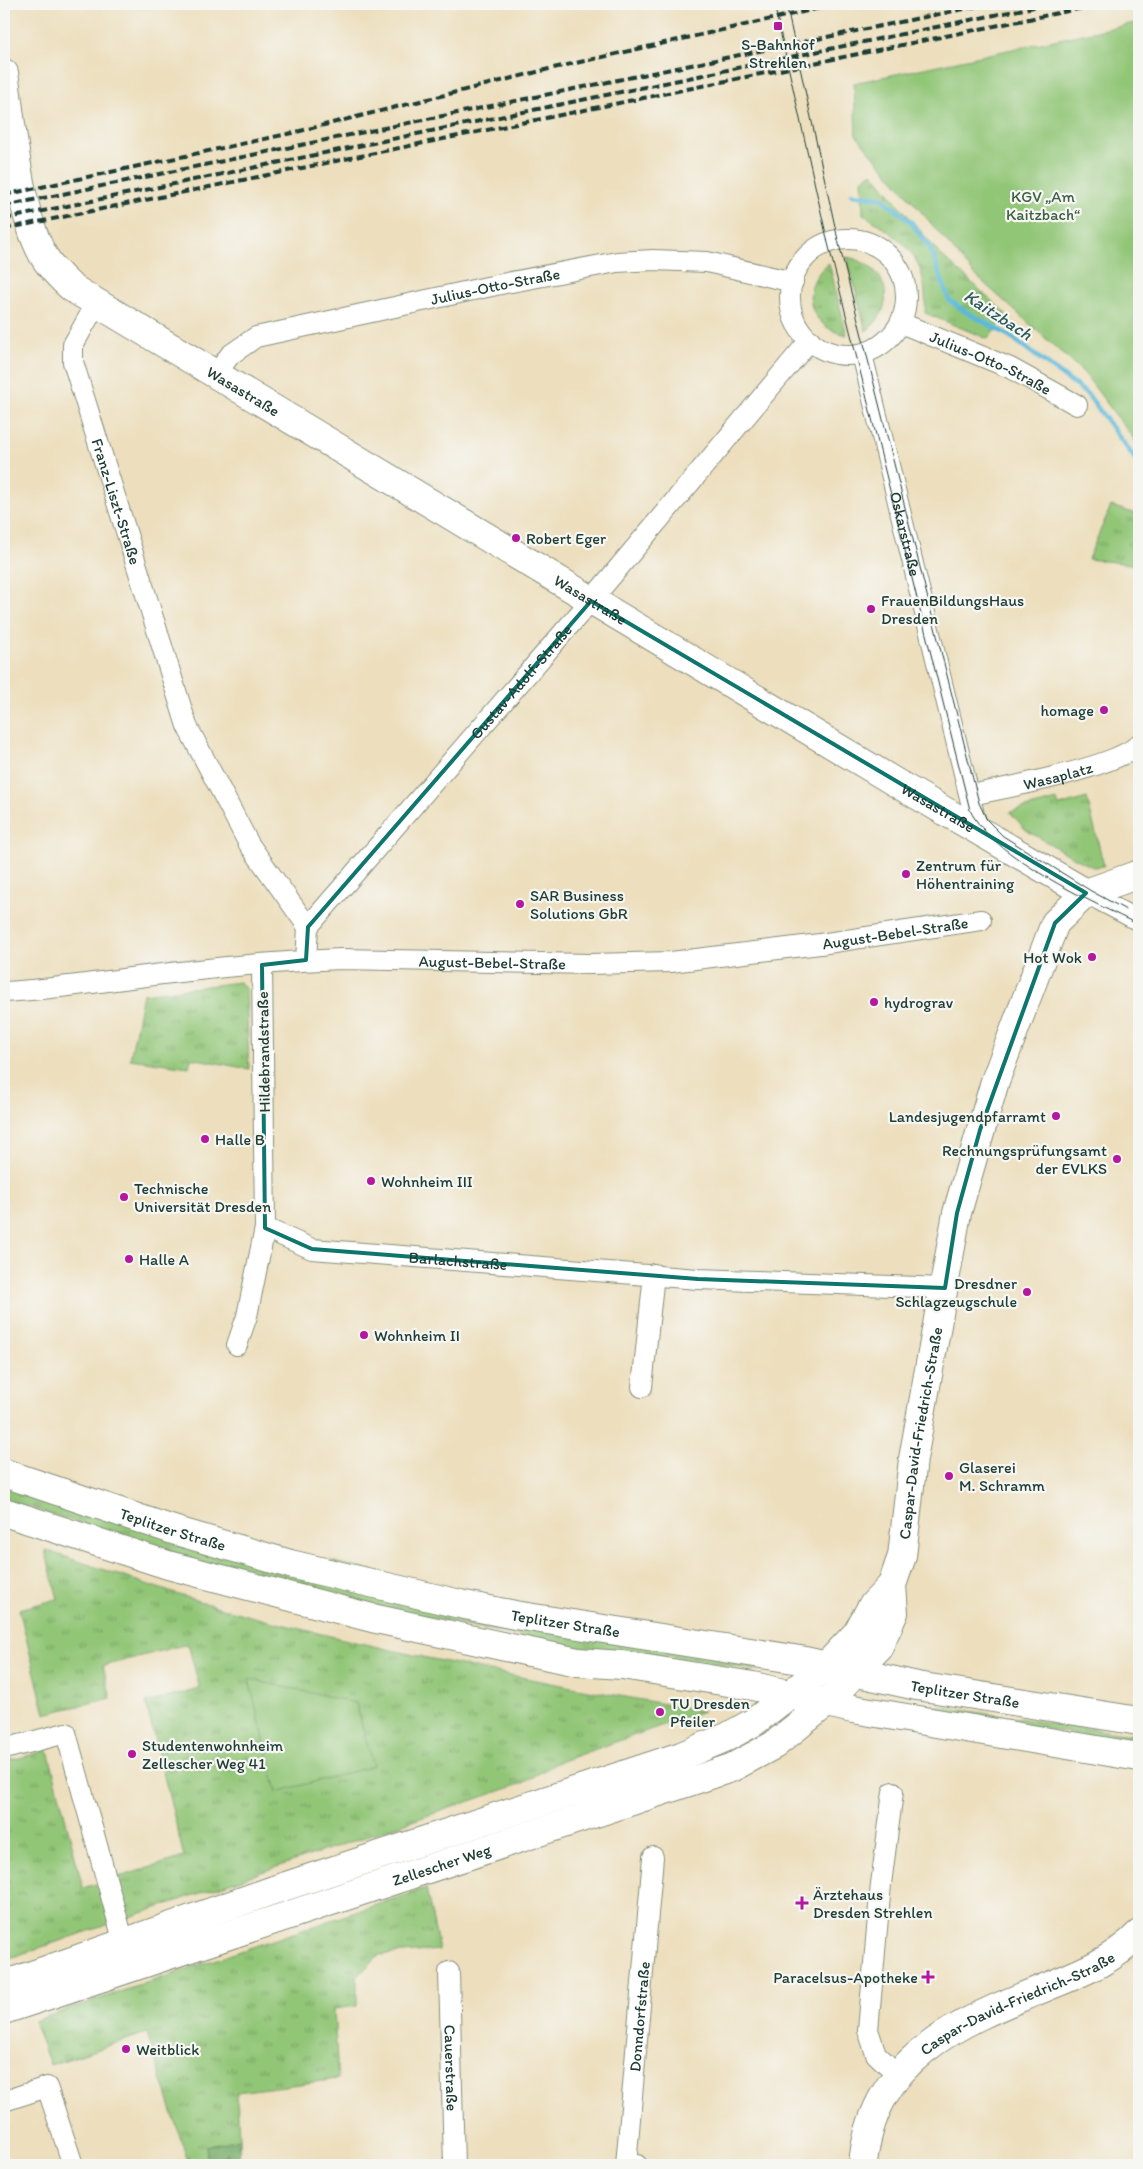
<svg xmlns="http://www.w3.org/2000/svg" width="1143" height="2169" viewBox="0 0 1143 2169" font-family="Itim,sans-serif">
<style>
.grass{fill:url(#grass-tufts);stroke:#588256}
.forest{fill:url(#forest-firs);stroke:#4a744e}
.garden{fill:#92c677;stroke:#588256}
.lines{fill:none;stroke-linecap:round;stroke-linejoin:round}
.stream{stroke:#5ab9d9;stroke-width:5}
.street-casing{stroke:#868e79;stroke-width:22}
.secondary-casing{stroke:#868e79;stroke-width:30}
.street{stroke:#fff;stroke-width:20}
.secondary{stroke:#fff;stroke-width:28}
.tram{stroke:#1f3d34;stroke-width:1}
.rail{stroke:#1f3d34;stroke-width:4;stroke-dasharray:8 4;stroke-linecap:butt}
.marked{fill:none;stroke:#0f766e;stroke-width:4;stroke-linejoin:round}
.poi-dot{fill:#b5179e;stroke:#f6f6f2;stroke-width:2}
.labels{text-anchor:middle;stroke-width:4.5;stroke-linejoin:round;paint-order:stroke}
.poi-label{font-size:16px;fill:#1f3d34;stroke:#f6f6f2;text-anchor:start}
.park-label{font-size:16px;fill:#3c5f45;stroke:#f6f6f2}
.street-label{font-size:16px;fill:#1f3d34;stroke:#f6f6f2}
.water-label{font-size:18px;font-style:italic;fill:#2e5c5d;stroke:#f6f6f2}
</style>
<defs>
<pattern id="grass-tufts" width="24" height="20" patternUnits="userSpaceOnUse" patternTransform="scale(1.25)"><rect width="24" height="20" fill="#92c677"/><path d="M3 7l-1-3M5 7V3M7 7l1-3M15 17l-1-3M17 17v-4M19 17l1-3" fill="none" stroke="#77a262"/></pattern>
<pattern id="forest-firs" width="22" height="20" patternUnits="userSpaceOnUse" patternTransform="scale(1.25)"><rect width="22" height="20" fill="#75ab68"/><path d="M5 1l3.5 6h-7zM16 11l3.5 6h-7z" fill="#5f8c56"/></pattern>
</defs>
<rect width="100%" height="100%" fill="#f6f6f2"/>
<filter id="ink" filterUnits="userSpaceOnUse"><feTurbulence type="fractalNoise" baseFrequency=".02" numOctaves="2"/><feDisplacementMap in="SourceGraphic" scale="10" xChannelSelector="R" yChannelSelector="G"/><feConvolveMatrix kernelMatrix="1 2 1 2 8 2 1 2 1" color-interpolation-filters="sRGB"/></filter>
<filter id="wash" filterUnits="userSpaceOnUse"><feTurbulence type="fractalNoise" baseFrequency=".0096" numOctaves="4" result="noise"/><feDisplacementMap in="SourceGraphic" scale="20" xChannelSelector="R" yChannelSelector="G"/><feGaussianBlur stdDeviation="1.12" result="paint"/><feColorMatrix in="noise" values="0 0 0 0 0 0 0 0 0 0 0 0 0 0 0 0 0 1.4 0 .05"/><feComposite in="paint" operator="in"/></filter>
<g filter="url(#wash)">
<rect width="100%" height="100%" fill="#eddfbe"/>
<g class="grass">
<path d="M872,172L938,252L1007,315L988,339L925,313C928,257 907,243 863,214L862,180Z"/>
<path d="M847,257C887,265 900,305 866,331Z"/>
<path d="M829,263L847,335C808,328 797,287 829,263Z"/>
<path d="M1111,506L1136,514L1139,517V565L1088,559Z"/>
<path d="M1087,798L1104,866L1093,867L1071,856L1026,830L1010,812L1057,800L1059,806Z"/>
<path d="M239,982L246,988L249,1069L191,1058L189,1067L130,1059L143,994Z"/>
<path d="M4,1483L760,1664L756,1670L630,1650L584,1649L282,1588L4,1499Z"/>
<path d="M45,1550C118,1574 191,1601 265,1620C410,1657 556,1685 703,1711L556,1763L523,1783L4,1960V1762L48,1750L83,1888L184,1857L146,1703L200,1689L188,1644L103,1666L111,1698L45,1714L19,1609L58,1599Z"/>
<path d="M908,1702L1139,1736V1744L907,1707Z"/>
<path d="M426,1888L439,1950L379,1955L357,1977V2006L334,2009L338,2079L237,2092L239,2139L206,2147L208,2165H189L147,2033L50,2065L34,2021Z"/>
</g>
<path class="forest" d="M239,2139L240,2165H208L206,2147Z"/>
<g class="garden">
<path d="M1139,22V446L1084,373L974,274L856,135L854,83Z"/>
<path d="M249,1679L356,1703L373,1766L277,1792Z"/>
</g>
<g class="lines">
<path class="stream" d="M852,194L882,198L911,222L930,248L949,300L966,312L1010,336L1088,395L1139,464"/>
</g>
</g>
<g filter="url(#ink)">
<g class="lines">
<defs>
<g id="street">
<circle cx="848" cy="297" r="58"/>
<path id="s1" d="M96,304L73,345V362L187,726L249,844L308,927"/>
<path id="s2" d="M901,323L1010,368L1077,405"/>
<path id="s3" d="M862,354L978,831"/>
<path id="s4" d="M215,376L230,355L256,337L501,284L617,262L653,260L707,262L793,282"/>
<path id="s5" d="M970,795C1006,788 1117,767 1139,744"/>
<path d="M1086,893L1139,921"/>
<path id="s6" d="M306,960L308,927L594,597L810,340"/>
<path id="s7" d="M4,992C66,989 127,977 189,971C239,965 290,961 341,959L590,964L671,962L820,944L981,920"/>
<path id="s8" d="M265,1228L312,1249L698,1279L945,1288"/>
<path d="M237,1345L247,1316L265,1228L262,965"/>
<path d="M642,1387L654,1274"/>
<path d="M4,1749L66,1733L124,1943"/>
<path d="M893,1792L881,1884L868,2030L876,2054L897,2074"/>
<path id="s9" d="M449,1972L454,2165"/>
<path d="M4,2101L47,2087L73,2165"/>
<path id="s10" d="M637,2165H626L653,1857"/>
</g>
<g id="secondary">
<path id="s11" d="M4,73C12,124 18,209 42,253C49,266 61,278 72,288L898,784L1086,893"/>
<path id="s12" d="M4,1473L173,1530L290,1564L460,1604L515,1615L800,1660L917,1686L1139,1721"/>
<path d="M4,1512L168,1565L372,1618L525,1651L578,1662L622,1665L753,1686L853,1709L1139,1757"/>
<path d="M4,1985L271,1891L681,1756L727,1737L754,1722L826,1666L857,1633L872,1606L892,1585"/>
<path id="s13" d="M4,2010L731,1768L774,1745L826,1703L878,1648L894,1613L892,1585L902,1556L913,1459L957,1213L995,1081L1055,923L1086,893L1139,874"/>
<path id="s14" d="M863,2165C872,2058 957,2023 1044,1988C1078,1974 1113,1961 1139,1934"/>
</g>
</defs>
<use href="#street" class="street-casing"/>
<use href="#secondary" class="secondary-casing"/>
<use href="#street" class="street"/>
<use href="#secondary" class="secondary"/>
<g class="tram">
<path d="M774,4L828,243L970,810C992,857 1093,902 1139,925"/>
<path d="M786,4L838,240L979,803L987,820L1003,836L1091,891L1126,910"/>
</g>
<g class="rail">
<path d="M4,195L292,133L549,69L838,4"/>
<path d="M4,206L988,4"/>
<path d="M4,219L1048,4"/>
<path d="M4,229L1102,4"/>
</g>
</g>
</g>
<path class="marked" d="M591,601L1086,893L1055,923L980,1130L957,1213L945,1288L698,1279L312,1249L265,1228L262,965L306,960L308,927Z"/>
<g class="poi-dot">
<rect x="773" y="21" width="10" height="10" rx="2.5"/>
<circle cx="516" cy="538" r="5"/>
<circle cx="871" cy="609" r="5"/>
<circle cx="1104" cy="710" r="5"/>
<circle cx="906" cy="874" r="5"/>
<circle cx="520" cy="904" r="5"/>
<circle cx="1092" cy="957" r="5"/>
<circle cx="874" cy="1002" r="5"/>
<circle cx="1056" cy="1116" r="5"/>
<circle cx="205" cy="1139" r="5"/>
<circle cx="1117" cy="1159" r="5"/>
<circle cx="371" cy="1181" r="5"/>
<circle cx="124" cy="1197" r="5"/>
<circle cx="129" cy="1259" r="5"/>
<circle cx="1027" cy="1292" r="5"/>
<circle cx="364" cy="1335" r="5"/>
<circle cx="949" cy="1476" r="5"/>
<circle cx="660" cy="1712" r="5"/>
<circle cx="132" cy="1754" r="5"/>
<path d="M799.5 1895.5h5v5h5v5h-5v5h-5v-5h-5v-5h5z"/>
<path d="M925.5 1969.5h5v5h5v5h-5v5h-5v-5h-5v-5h5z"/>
<circle cx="126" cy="2049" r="5"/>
</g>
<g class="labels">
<g class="poi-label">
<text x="778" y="50" text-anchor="middle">S-Bahnhof<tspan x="778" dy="18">Strehlen</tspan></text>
<text x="526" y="544">Robert Eger</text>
<text x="881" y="606">FrauenBildungsHaus<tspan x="881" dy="18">Dresden</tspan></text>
<text x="1094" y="716" text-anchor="end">homage</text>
<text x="916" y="871">Zentrum für<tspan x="916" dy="18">Höhentraining</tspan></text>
<text x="530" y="901">SAR Business<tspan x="530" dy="18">Solutions GbR</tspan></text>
<text x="1082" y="963" text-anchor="end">Hot Wok</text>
<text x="884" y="1008">hydrograv</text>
<text x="1046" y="1122" text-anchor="end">Landesjugendpfarramt</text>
<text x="215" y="1145">Halle B</text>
<text x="1107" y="1156" text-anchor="end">Rechnungsprüfungsamt<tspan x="1107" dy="18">der EVLKS</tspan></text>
<text x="381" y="1187">Wohnheim III</text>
<text x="134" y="1194">Technische<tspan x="134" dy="18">Universität Dresden</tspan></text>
<text x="139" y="1265">Halle A</text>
<text x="1017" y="1289" text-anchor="end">Dresdner<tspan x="1017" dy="18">Schlagzeugschule</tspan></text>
<text x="374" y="1341">Wohnheim II</text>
<text x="959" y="1473">Glaserei<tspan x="959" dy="18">M. Schramm</tspan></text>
<text x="670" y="1709">TU Dresden<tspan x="670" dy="18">Pfeiler</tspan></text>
<text x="142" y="1751">Studentenwohnheim<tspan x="142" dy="18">Zellescher Weg 41</tspan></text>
<text x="813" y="1900">Ärztehaus<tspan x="813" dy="18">Dresden Strehlen</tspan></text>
<text x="918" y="1983" text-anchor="end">Paracelsus-Apotheke</text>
<text x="136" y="2055">Weitblick</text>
</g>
<g class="park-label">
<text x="1043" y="202">KGV „Am<tspan x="1043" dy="18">Kaitzbach“</tspan></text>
</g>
<g class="street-label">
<text dy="6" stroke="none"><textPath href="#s4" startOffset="302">Julius-Otto-Straße</textPath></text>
<text dy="6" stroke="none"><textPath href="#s2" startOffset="98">Julius-Otto-Straße</textPath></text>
<text dy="6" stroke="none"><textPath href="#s11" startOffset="431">Wasastraße</textPath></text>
<text dy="6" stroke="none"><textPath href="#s1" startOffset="210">Franz-Liszt-Straße</textPath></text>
<text dy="6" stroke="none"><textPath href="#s3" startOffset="185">Oskarstraße</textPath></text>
<text dy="6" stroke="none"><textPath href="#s11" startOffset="836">Wasastraße</textPath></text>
<text dy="6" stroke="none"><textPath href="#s6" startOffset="358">Gustav-Adolf-Straße</textPath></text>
<text dy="6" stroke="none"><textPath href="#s5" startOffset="90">Wasaplatz</textPath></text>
<text dy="6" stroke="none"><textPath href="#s11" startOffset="1241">Wasastraße</textPath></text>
<text dy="6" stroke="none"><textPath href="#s7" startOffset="895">August-Bebel-Straße</textPath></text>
<text dy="6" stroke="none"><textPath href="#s7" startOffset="490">August-Bebel-Straße</textPath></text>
<text transform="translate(263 1052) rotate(-91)" y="6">Hildebrandstraße</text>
<text dy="6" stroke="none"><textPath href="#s8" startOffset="198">Barlachstraße</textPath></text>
<text dy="6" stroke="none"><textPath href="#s13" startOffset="1179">Caspar-David-Friedrich-Straße</textPath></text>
<text dy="6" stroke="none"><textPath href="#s12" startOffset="178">Teplitzer Straße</textPath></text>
<text dy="6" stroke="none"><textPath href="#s12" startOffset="582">Teplitzer Straße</textPath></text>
<text dy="6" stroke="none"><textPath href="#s12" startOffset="988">Teplitzer Straße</textPath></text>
<text dy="6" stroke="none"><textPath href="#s13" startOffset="461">Zellescher Weg</textPath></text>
<text dy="6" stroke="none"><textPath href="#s14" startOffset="239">Caspar-David-Friedrich-Straße</textPath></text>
<text dy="6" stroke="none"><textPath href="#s10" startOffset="160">Donndorfstraße</textPath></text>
<text dy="6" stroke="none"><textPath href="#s9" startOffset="96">Cauerstraße</textPath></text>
</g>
<g class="water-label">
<text transform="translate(998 315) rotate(33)" y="6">Kaitzbach</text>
</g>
</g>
<rect width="1143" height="2169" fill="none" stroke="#f6f6f2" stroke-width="20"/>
</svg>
